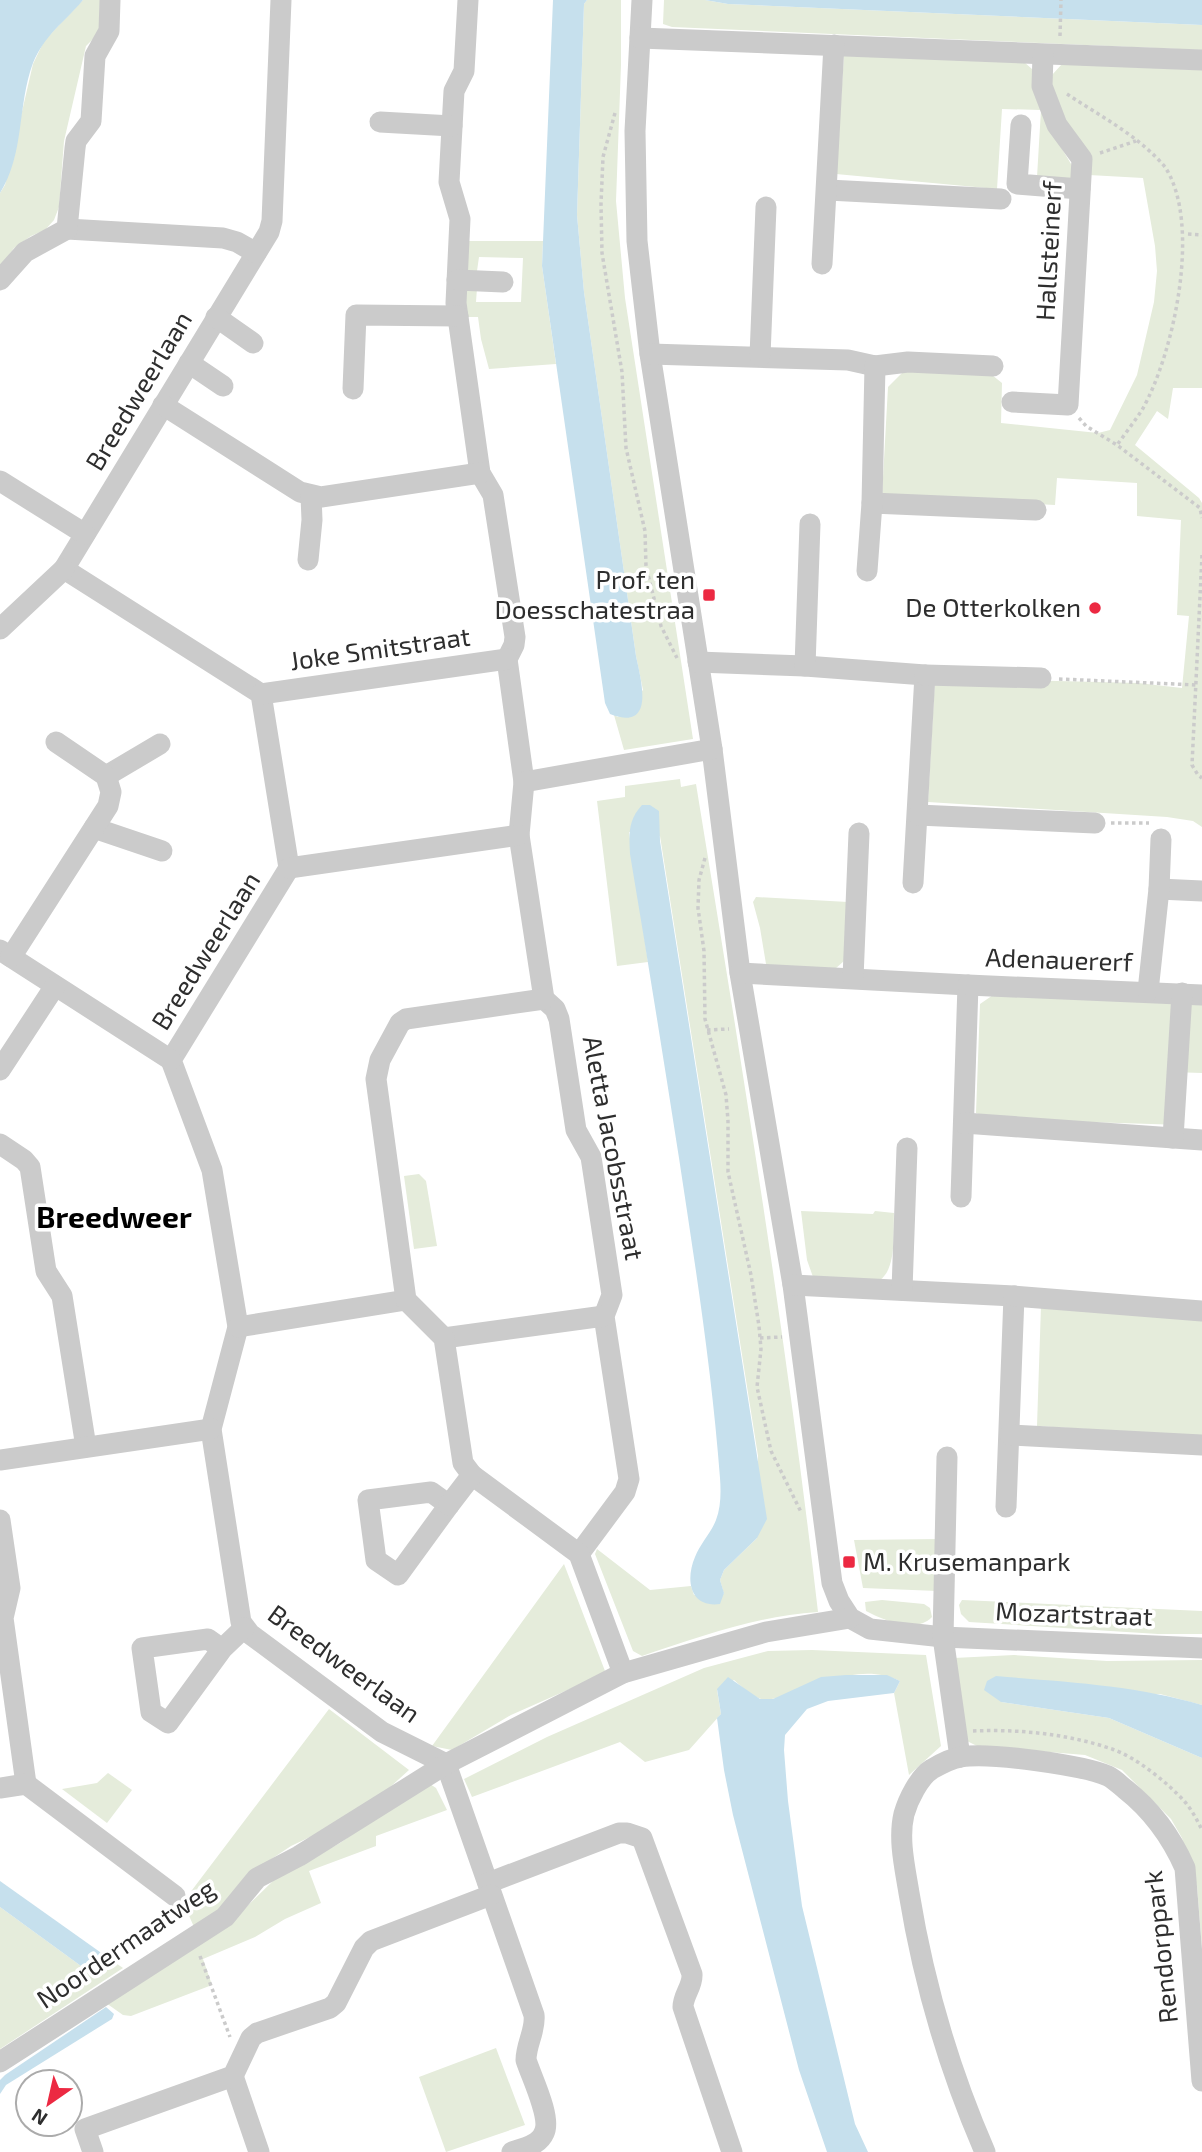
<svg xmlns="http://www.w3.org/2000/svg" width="1202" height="2152" viewBox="0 0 1202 2152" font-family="'Exo 2',sans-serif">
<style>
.green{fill:#e5ecdb}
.water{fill:#c6e0ed}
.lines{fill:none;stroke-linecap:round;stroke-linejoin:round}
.path{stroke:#cbcbcb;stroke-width:3.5;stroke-dasharray:3.5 3.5;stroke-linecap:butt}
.minor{stroke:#cbcbcb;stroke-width:21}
.poi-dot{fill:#ec2942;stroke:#fff;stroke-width:2.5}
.labels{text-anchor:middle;stroke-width:7;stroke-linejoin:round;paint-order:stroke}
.street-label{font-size:26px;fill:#2e2e2e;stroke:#fff}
.poi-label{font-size:26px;fill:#2e2e2e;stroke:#fff;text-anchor:end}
.quarter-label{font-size:30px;font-weight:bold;fill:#000;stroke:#fff}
</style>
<rect width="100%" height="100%" fill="#fff"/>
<g class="green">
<path d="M83,0H100L99,33L86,46L64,141L59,207L54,220L45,230L31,236L14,248L0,267V193L5,185L33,64L44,41Z"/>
<path d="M587,0H621V65L616,201L625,298L693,739L624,750L614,715L618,717L643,690L636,656L584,292L577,215L584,4Z"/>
<path d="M664,0H705L728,4L1202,25V50L672,27L663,24Z"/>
<path d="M844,55L1024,62L1032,69L1035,78L1043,117L1074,169L1073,177L1069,179L1037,177L1041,110L1002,109L997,189L836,174Z"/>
<path d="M1062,64L1202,70V388H1173L1168,419L1157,411L1135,445L1199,498L1202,503V827L1193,821L1167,817L928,802L935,678L1138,683L1182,688L1189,616L1177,615L1181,520L1137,516V483L1057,478L1055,505L882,496L888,387L906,369L992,375L1002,383L1001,423L1098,433L1110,430L1137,375L1154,302L1157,271L1155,246L1143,178L1089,175L1051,85L1052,75Z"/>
<path d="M467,241H543L542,266L556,364L489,369L481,339L478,317H464L465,288H477L476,302H521L523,258L479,257L477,271L466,273Z"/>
<path d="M680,779L681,787L696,784C741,1059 786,1335 818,1612C756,1616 700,1637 642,1656L633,1651L595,1554L597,1549L650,1590L691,1586L694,1595L724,1594L720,1580L724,1570L757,1538L758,1456L660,836L629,832L648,962L617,966L597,801L625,797V786Z"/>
<path d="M756,897L848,902L844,961L835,969L769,966L766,964L760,928L753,902Z"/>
<path d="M1012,992L1202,1005V1073L1171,1072L1183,1125L993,1119L976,1113L980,1004L996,993Z"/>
<path d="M419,1174L426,1181L437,1246L414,1249L404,1176Z"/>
<path d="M801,1211L873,1214L875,1211L894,1213C893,1232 897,1268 880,1280L813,1277L807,1260Z"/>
<path d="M1041,1306L1202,1319V1436L1037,1426Z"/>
<path d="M939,1539L937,1591L863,1588L854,1540Z"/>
<path d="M564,1564L605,1671L597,1677L511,1715L452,1750L432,1746Z"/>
<path d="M882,1600L924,1604L930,1608L932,1617C916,1634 883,1620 866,1611L865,1602Z"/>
<path d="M962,1600L1202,1611V1634H1158L969,1622L961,1614L959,1605Z"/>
<path d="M812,1650L926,1655L941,1746L909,1775L894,1693L900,1681C865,1664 827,1681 793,1693C783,1696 772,1701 761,1699C751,1696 742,1687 734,1680L717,1690L721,1714L689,1750L645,1762L620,1742L472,1797L464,1779L547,1737L704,1668L768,1651Z"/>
<path d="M1014,1655L1107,1661L1202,1660V1705L1160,1694L1001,1702L1109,1718L1202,1758V1949L1197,1886L1182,1838L1171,1819L1122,1770L1085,1755L977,1746L967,1741L954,1658Z"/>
<path d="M329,1709L409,1770L388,1789L329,1828L291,1846L258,1868L216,1915L194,1927L183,1902Z"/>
<path d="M108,1773L132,1790L107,1823L62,1789L97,1783Z"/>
<path d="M430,1784L436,1788L447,1810L376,1836V1846L309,1871L321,1903L285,1919L255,1937L203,1959L212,1985L131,2016L123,2015L106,2003L234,1919L276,1878L340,1843L411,1793Z"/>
<path d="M0,1907L92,1974L107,1957L123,1968L0,2049Z"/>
<path d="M496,2048L525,2125L446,2152L419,2077Z"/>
</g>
<g class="water">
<path d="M0,0H83C64,23 45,34 33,63C17,106 25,153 0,193Z"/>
<path d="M553,0H587L584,4L577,215L584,292L636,656C641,680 656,732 610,714L605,703L542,266Z"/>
<path d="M705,0H1202V25L728,4Z"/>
<path d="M642,805H650L659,811L660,841L767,1519L757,1538L724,1570L720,1580L724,1593L720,1604C690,1608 685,1580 695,1557C700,1544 711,1533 716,1520C721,1507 721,1492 720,1478C712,1371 695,1264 679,1158C663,1056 647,955 630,854C629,834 628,820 642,805Z"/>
<path d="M846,1675H887L900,1681L894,1693L828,1701L807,1709L785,1735L784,1750L788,1801L802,1906L855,2124L868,2152H827L799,2070L733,1815L724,1770L717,1718L721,1714L717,1689L728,1677L760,1699H773L821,1677Z"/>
<path d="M996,1676C1066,1682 1135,1685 1202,1705V1758L1109,1718L1001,1702L984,1690L987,1681Z"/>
<path d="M0,1881L107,1957L92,1974L0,1907Z"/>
<path d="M106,2007L114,2014L112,2019L6,2085L0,2094V2080L5,2075Z"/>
</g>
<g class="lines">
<g class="path">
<path d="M1060,36L1061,0"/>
<path d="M1067,94C1100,116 1139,136 1165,167C1202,223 1174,354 1142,410C1134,422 1125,434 1117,445L1200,508L1202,518"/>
<path d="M615,113L603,157L601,204L602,253L622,372L626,448L645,531L646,567L661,626L677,658"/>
<path d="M1100,153L1136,141"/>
<path d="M1188,234L1202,235"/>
<path d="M1079,418L1086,426L1117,445"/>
<path d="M1202,555L1192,765L1198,775L1202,778"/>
<path d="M1059,679L1197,685"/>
<path d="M1111,823H1149"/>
<path d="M705,858L699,880L698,908L704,951L705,1019L726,1095L728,1121V1172L751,1275L759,1326L761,1349L757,1387L771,1451L801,1512"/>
<path d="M707,1030L729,1029"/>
<path d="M760,1338L782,1337"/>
<path d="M973,1731C1019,1729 1068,1734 1112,1749C1136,1757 1168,1783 1185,1802C1192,1810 1197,1820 1202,1830"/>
<path d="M200,1956L230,2037"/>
</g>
<g class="minor">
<path d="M281,0L272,221L269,232L64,569L261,694L289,868L171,1060L212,1170L238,1327L211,1429L241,1622L250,1634L382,1732L446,1764"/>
<path d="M468,0L464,71L454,91L449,182L460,219L456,303L480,473L493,495L515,637L514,645L507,659L524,782L519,835L544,999L555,1009L559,1019L576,1130L591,1157L612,1295L604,1316L629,1479L625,1492L579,1554"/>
<path d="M642,0L635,131L637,241L650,354L712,749L740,973L793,1285L832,1583L839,1601L850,1618L870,1629L943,1637L1202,1648"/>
<path d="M640,38L1202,60"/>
<path d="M380,122L452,126"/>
<path d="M1021,125L1017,184L1080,189"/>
<path d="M828,190L1001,199"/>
<path d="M67,229L223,238L237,242L256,253"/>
<path d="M822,264L834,45"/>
<path d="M0,280L25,252L67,229L75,148L76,141L91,121L95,56L109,31L110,0"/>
<path d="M457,280L503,282"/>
<path d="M216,317L253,343"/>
<path d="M650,354L848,360L875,366L908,362L993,366"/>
<path d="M760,356L766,207"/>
<path d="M189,363L223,386"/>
<path d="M353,389L356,315L458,316"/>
<path d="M1012,402L1068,405L1082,159L1057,125L1042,86L1043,55"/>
<path d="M163,405L300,492L321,497L480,473"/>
<path d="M0,481L85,534"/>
<path d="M872,503L1036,510"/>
<path d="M308,560L312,520L311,496"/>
<path d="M867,571L872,503L875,366"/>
<path d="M0,629L64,569"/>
<path d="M698,662L805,666L925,675L913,883"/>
<path d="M805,666L810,524"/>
<path d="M925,675L1041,678"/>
<path d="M261,694L507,659"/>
<path d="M106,776L160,744"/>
<path d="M524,782L712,749"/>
<path d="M918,815L1095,823"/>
<path d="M94,828L162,851"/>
<path d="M289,868L519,835"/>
<path d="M1159,889L1202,891"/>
<path d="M0,950L171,1060"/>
<path d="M11,957L108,806L111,792L106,776L56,742"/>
<path d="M740,973L968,985L961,1197"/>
<path d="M853,978L859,833"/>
<path d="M968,985L1202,995"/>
<path d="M1148,991L1159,889L1161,839"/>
<path d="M0,1070L55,986"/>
<path d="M964,1123L1202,1140"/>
<path d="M1173,1138L1182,993"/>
<path d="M0,1144L24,1160L30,1167L46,1271L62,1296L86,1447"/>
<path d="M793,1285L1014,1296L1006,1507"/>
<path d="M902,1290L907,1148"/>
<path d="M1014,1296L1202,1311"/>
<path d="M238,1327L406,1300"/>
<path d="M444,1338L604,1316"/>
<path d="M1010,1435L1202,1445"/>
<path d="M947,1457L943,1637L960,1757"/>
<path d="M0,1460L211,1429"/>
<path d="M472,1475L579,1554L623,1673"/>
<path d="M431,1492L449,1505L398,1575L376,1560L368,1500Z"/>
<path d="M449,1505L472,1475L463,1463L444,1338L406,1300L376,1079L380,1060L400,1023L406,1019L544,999"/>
<path d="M0,1520L10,1588L3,1618L26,1784"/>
<path d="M222,1649L208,1639L142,1648L151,1712L168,1723L222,1649L244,1628"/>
<path d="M446,1764L534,2015C536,2030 526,2044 526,2060C531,2076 552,2118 544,2133C539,2145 524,2148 512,2152"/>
<path d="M0,1788L26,1784L175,1896"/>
<path d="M488,1883L619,1833H627L642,1838L692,1974C693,1986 683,1995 683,2007L732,2152"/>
<path d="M0,2062L225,1917L257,1878L299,1856L446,1764L623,1673L766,1632L850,1618"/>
<path d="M233,2076L259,2152"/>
<path d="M93,2152L85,2129L233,2076L251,2038L257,2033L330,2008L336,2003L364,1948L371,1941L491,1895"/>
<path d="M985,2152C948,2067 924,1985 909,1893C905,1868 898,1839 904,1814C908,1800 919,1777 932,1769C939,1765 953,1758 961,1757C989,1752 1082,1765 1108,1776C1114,1779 1120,1785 1125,1789C1153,1811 1171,1836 1185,1868L1202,2081"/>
</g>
</g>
<g class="poi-dot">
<rect x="702" y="588" width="14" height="14" rx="3.5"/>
<circle cx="1095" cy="608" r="7"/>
<rect x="842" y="1555" width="14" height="14" rx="3.5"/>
</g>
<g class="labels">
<g class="street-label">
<text transform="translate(1049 251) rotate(-87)" y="9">Hallsteinerf</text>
<text transform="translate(139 391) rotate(-59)" y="9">Breedweerlaan</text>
<text transform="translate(380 649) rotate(-8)" y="9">Joke Smitstraat</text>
<text transform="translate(206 951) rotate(-58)" y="9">Breedweerlaan</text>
<text transform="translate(1059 960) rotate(2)" y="9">Adenauererf</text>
<text transform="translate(613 1148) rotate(79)" y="9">Aletta Jacobsstraat</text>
<text transform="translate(1074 1614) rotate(2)" y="9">Mozartstraat</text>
<text transform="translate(344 1664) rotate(36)" y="9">Breedweerlaan</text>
<text transform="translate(126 1944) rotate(-34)" y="9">Noordermaatweg</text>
<text transform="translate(1161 1947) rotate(-96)" y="9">Rendorppark</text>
</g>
<g class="poi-label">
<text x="695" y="589">Prof. ten<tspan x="695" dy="30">Doesschatestraa</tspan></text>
<text x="1081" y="617">De Otterkolken</text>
<text x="863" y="1571" text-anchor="start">M. Krusemanpark</text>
</g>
<g class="quarter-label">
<text x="114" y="1228">Breedweer</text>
</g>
</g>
<g transform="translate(49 2103) rotate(214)"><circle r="33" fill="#ffffff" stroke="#ababab" stroke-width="2"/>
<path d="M0-5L12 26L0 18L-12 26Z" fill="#ec2942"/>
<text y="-10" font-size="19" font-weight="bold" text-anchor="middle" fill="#2e2e2e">N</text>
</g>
</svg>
